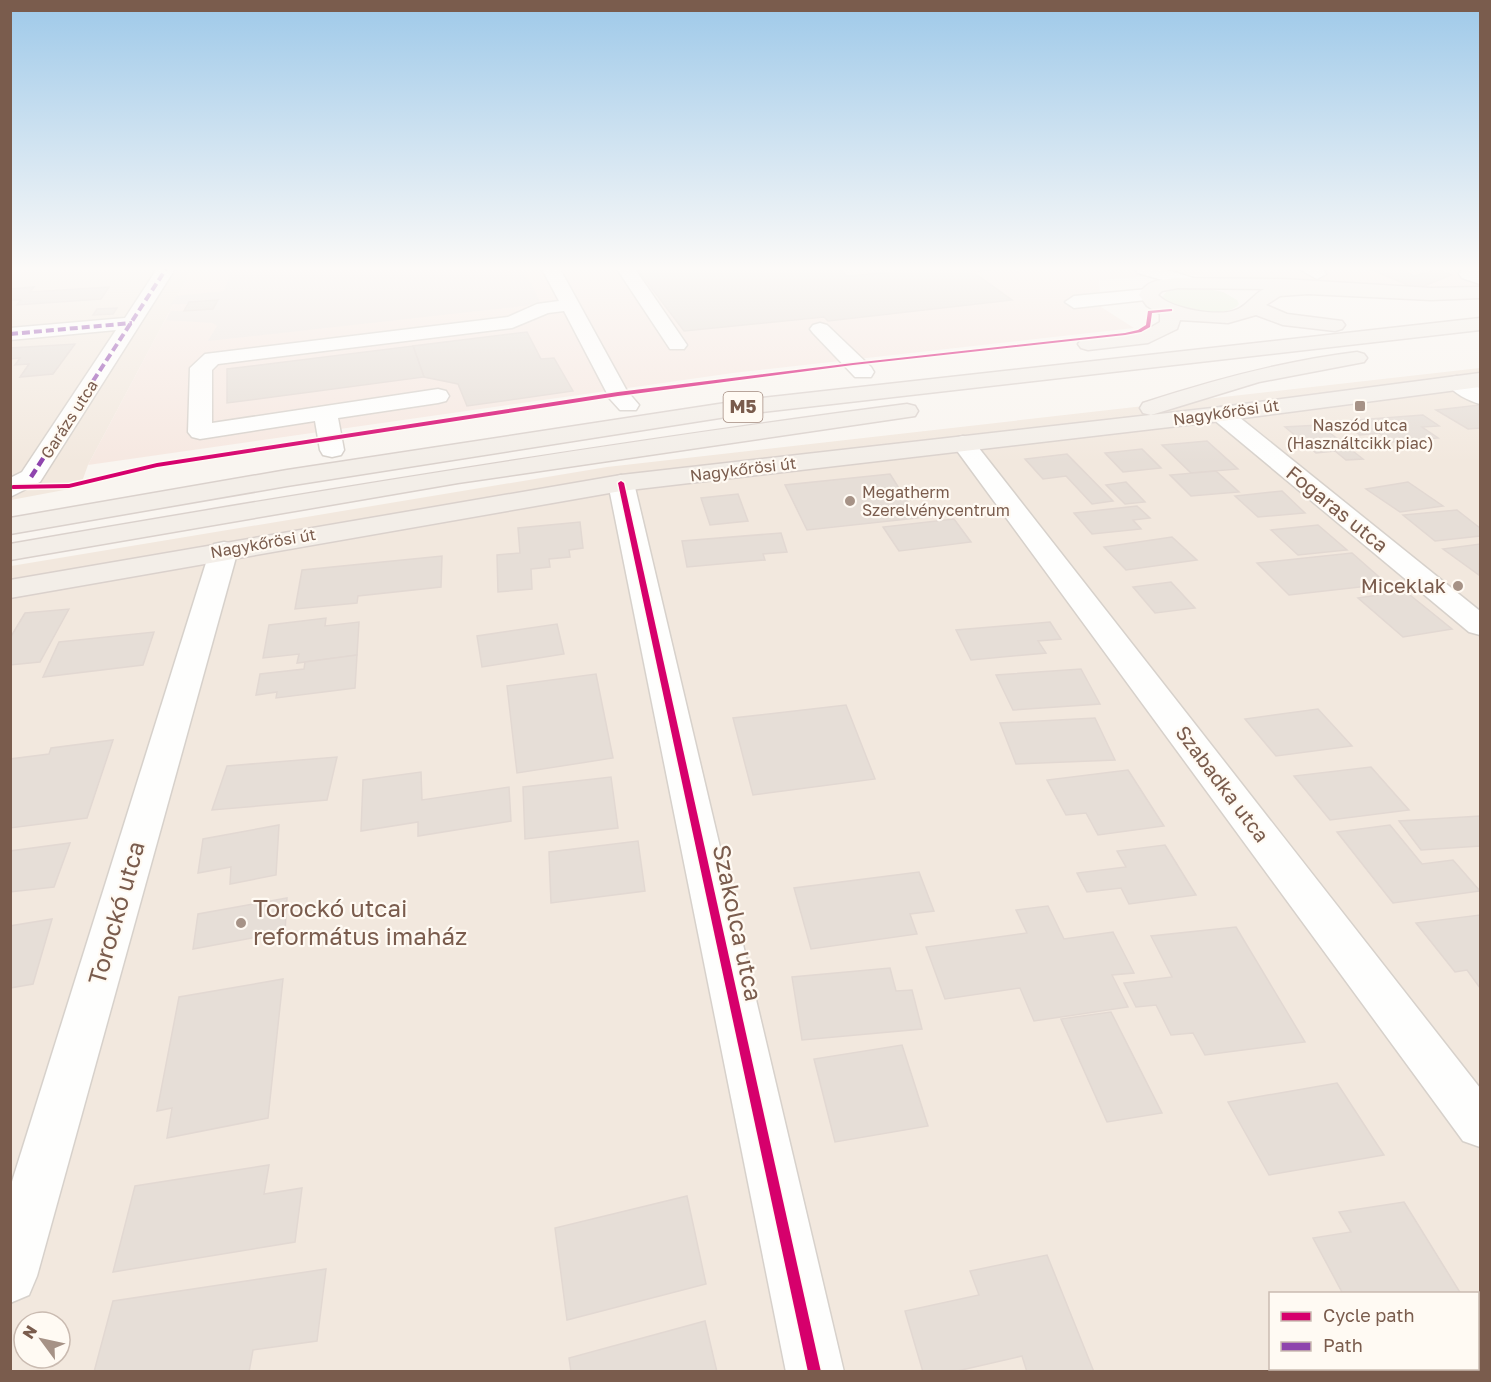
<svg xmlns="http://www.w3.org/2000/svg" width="1491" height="1382" viewBox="0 0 1491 1382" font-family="'Golos Text',sans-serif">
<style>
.residential{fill:#f2e8de;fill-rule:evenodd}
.commercial{fill:#f6e8e1}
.industrial{fill:#ede5e0}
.green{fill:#e7f0db}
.building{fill:#e6ded7;stroke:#e2d8d2;stroke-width:1.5}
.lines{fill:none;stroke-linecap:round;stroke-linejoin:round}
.minor-casing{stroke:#d7d1cb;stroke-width:3}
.major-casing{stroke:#dad1cc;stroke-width:3}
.minor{fill:#fefefd;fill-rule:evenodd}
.major{fill:#f3eee8;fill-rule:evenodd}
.quiet-far1{stroke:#8e44ad;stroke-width:4;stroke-dasharray:8 4;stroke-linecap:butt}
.quiet{stroke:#8e44ad;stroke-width:4.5;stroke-dasharray:9 4.5;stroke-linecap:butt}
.cycleway-casing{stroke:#fffaf3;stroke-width:3}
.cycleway{fill:#d6006c;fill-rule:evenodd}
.poi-dot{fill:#a69286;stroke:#fffaf3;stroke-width:2}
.labels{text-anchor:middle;stroke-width:4.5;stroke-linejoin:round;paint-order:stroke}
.far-street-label{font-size:16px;fill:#7a5c4d;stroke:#fffaf3}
.far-poi-label{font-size:16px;fill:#7a5c4d;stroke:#fffaf3}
.shield{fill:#fffaf3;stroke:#a28b7f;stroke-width:1.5}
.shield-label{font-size:18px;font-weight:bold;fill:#7a5c4d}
.street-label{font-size:20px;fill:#7a5c4d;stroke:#fffaf3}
.poi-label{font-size:20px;fill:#7a5c4d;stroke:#fffaf3;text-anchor:end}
.near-poi-label{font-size:24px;fill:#7a5c4d;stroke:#fffaf3;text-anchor:start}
.near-street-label{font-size:24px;fill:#7a5c4d;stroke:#fffaf3}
</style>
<rect width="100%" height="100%" fill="#f9f5f0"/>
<g class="residential">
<path d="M11,269H192L88,465L80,487L11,500Z"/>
<path d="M1480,368V1371L11,1372V566L607,467ZM1270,1294H1478V1368H1270ZM24,1322H60V1358H24Z"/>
</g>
<path class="commercial" d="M192,269H1480V286L1442,290L1372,288L1179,274L1099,280L1101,307L1134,328L733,373L88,465Z"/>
<path class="industrial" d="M232,269H524L541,304L208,341L217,326L213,323L166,320L171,311H184L188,304H171L176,296L224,291Z"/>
<path class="green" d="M1200,287L1223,292L1237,300L1239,304C1226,320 1172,312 1162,297L1168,290Z"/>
<g class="building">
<path d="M637,269H839L847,276L897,272L894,269H997L973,272L1012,300L828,321L824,317L684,331Z"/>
<path d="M1370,269H1400L1415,276L1438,269L1451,275L1417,289Z"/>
<path d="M34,287L30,292L109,287L101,299L17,305L21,300H10V289Z"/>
<path d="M218,300L213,309L184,311L189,302Z"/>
<path d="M117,308L113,314L93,315L97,309Z"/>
<path d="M527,332L541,359L554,358L573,391L467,406L458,384L424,377L413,346Z"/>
<path d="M75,344L53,374L20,377L29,364L15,365L20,358L10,359V348Z"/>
<path d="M413,346L424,377L227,403V369Z"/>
<path d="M1479,405L1480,428L1468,429L1436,410Z"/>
<path d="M1423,415L1439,426L1422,427L1438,438L1391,442L1379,433L1360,435L1342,421Z"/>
<path d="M1320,425L1363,459L1346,460L1335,451L1316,453L1285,427Z"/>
<path d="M1207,441L1238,469L1191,473L1162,445Z"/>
<path d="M1142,449L1161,468L1123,472L1105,453Z"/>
<path d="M1067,454L1113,501L1092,504L1066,476L1043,479L1025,459Z"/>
<path d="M1216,471L1239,492L1191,496L1170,475Z"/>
<path d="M890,474L918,518L807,530L785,485Z"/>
<path d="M1126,482L1145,502L1125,504L1106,485Z"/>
<path d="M1408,482L1443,506L1400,512L1366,489Z"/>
<path d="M1282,491L1305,513L1258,517L1235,496Z"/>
<path d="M738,494L748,521L710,525L701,498Z"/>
<path d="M1137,506L1150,518L1133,520L1141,529L1092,534L1074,513Z"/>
<path d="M1457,510L1480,528V536L1435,541L1403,515Z"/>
<path d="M954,519L971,542L899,551L883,527Z"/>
<path d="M580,522L583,548L569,550L570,557L549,559L550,567L531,569L532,589L498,592L497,555L520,553L518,528Z"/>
<path d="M1318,525L1347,550L1298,555L1271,530Z"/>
<path d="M781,533L787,552L763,554L765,560L687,567L682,541Z"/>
<path d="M1172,537L1197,560L1126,570L1104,547Z"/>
<path d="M1480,544L1479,575L1443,549Z"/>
<path d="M1352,553L1387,584L1289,595L1257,563Z"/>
<path d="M442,556L441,587L358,596L357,603L295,609L302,570Z"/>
<path d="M1171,582L1195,608L1155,613L1133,587Z"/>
<path d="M1405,591L1452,629L1403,637L1358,598Z"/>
<path d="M69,609L40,662L10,665V638L25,613Z"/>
<path d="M326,618L325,626L359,622L357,655L297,663L299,654L263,658L269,625Z"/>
<path d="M1050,622L1061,639L1038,641L1046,653L971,660L956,630Z"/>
<path d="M557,624L564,654L482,667L477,636Z"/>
<path d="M154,632L143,665L43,677L59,642Z"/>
<path d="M357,655L355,688L276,698L277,692L256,695L260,674L304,669L305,662Z"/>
<path d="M1081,669L1100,704L1013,710L996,675Z"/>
<path d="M596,674L613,758L517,773L507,686Z"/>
<path d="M846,705L875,779L753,795L733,718Z"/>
<path d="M1318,709L1352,746L1276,756L1245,719Z"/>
<path d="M1095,718L1115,760L1016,764L1000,723Z"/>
<path d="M113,740L87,818L10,828V759L49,754L51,748Z"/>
<path d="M337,757L327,800L212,810L227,766Z"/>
<path d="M1371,767L1409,810L1330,820L1294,776Z"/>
<path d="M1128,770L1164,826L1098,835L1086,813L1066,815L1047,780Z"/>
<path d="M421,772L422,800L509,787L511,821L418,836V822L361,831L363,780Z"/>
<path d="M611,777L618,828L525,839L523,787Z"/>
<path d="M1480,816V846L1421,850L1399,821Z"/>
<path d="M279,825L276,875L230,884L231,867L198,873L203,839Z"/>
<path d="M1390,825L1422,864L1453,860L1480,891L1393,903L1337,832Z"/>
<path d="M638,841L645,891L551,903L549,852Z"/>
<path d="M70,843L54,887L10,892V851Z"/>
<path d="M1165,845L1196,895L1129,904L1121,888L1087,892L1077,873L1126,867L1117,851Z"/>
<path d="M919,872L934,911L910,914L917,934L811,949L794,888Z"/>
<path d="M287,898L285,932L193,949L198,914Z"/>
<path d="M1048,906L1064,939L1113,932L1134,973L1112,975L1128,1007L1034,1021L1020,988L945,999L926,947L1027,933L1016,910Z"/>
<path d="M1480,915V988L1467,970L1455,972L1416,923Z"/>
<path d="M52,919L33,984L10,988V926Z"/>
<path d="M1236,927L1305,1042L1205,1055L1193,1033L1171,1035L1156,1005L1136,1007L1124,983L1172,977L1151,936Z"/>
<path d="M890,968L896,991L912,990L922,1029L802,1040L792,977Z"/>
<path d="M283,979L268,1118L167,1138L172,1108L157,1111L179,997Z"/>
<path d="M1111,1012L1162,1113L1107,1122L1061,1019Z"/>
<path d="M902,1045L928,1126L835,1142L814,1059Z"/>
<path d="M1337,1083L1384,1155L1269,1175L1228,1102Z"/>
<path d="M269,1165L264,1194L302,1188L295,1242L113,1272L135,1186Z"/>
<path d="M687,1196L706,1284L567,1320L555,1228Z"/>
<path d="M1404,1202L1461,1294H1343L1313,1238L1351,1232L1339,1212Z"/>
<path d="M1047,1255L1094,1372H1027L1022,1356L953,1372H923L905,1311L979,1295L970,1271Z"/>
<path d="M326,1269L317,1341L253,1350L249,1372H94L113,1301Z"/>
<path d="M705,1321L717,1372H571L569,1358Z"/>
<path d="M1480,1347V1372H1364L1362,1368H1478V1348Z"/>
</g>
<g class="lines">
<defs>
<g id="minor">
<path d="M157,269H175L40,482L10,497V478L22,472L116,330L10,340V328L125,318Z"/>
<path d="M542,269H560L627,391L639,405L636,410H620L610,399L564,311L548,313L512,328L218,364L212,370V423L438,389L446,391L449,396L446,401L438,403L338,418L344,450L341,455L332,457L323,455L320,450L315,421L200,439L192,437L188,432L190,368L205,354L508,317L537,304L559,301Z"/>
<path d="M617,269H635L687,345L684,349H670Z"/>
<path d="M1135,269H1164L1196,279L1199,283L1190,288L1138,273Z"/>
<path d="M1299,269H1322L1326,274L1317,279Z"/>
<path d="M1463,269H1480V284L1462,278L1459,274Z"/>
<path d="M1148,289L1157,295L1155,299L1074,308L1065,302L1074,296Z"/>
<path d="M820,323L827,325L871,367L874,372L871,377H855L813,333L810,329L813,325Z"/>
<path d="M1457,376L1480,388V404C1469,401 1453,393 1446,383L1449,378Z"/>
<path d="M1221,407L1229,409L1480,611V635L1469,632L1213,419L1210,414L1213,409Z"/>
<path d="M963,436L971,438L1480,1088V1147L1463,1141L955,448L951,443L955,438Z"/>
<path d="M621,475L630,478L634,483L844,1372H786L608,483L612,478Z"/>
<path d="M224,542L234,544L238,550L37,1276L29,1295L10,1303V1188L210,550L214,544Z"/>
</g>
<g id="major">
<path d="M1178,278L1283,279L1431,288L1480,287V298L1431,300L1308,294L1280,296L1266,305L1287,314L1342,321L1345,325L1342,329L1335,331L1283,325L1256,315L1228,323L1180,320L1177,329L1148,343L1088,350L1081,348L1078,344L1081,340L1143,332L1160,322V314L1147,306L1139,295C1147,279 1162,280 1178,278ZM1178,288L1264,289C1254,294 1248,304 1238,309C1220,318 1171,309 1158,295L1162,291Z"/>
<path d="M1480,318V330L745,414L287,486L10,534V518L287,470L745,400Z"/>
<path d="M1357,352L1364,354L1367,358L1364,362L1259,382L1151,415L1143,413L1140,408L1143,403C1213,380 1284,361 1357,352Z"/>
<path d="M1480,373V387L1221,421L621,491L10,598V580L621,475L1221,407Z"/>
<path d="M907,404L915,406L918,411L915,416L458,483L10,560V544C309,492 607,443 907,404Z"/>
</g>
</defs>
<use href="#minor" class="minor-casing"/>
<use href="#major" class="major-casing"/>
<use href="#minor" class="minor"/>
<use href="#major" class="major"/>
<g class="quiet-far1">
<path d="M10,334L132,323"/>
<path d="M80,401L166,269"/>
</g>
<path class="quiet" d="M31,477L81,400"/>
<defs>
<g id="cycleway">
<path d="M1170,309H1172V311L1152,313L1150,327L1141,332L1125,335L853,365L618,396L157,467L69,488L13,489L10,488L11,486L13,485L69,484L157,463L618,392L853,363L1125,333L1138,330L1146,325L1148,311Z"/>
<path d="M621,481L624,483L821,1372H808L618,483Z"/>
</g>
</defs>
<use href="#cycleway" class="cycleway-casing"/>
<use href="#cycleway" class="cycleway"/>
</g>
<linearGradient id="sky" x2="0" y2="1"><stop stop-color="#9ec9e9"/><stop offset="0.58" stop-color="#fcfaf8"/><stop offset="1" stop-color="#fcfaf8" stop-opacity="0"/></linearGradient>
<rect width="1491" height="463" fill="url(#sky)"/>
<g class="poi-dot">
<rect x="1354" y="400" width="12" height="12" rx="3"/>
<circle cx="850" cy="501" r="6"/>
<circle cx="1458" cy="586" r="6"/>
<circle cx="241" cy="923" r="6"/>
</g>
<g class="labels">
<g class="far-street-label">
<text transform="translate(1226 412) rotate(-8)" y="6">Nagykőrösi út</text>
<text transform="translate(69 419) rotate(-57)" y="6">Garázs utca</text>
<text transform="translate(743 469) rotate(-7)" y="6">Nagykőrösi út</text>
<text transform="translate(263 543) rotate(-10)" y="6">Nagykőrösi út</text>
</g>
<g class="far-poi-label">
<text x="1360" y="431">Naszód utca<tspan x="1360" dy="18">(Használtcikk piac)</tspan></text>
<text x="862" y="498" text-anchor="start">Megatherm<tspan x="862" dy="18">Szerelvénycentrum</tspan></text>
</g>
<rect class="shield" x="723.5" y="392" width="39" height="30" rx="4.5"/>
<g class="shield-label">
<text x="743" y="413">M5</text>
</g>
<g class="street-label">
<text transform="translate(1337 509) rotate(39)" y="7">Fogaras utca</text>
<text transform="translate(1222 784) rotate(53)" y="7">Szabadka utca</text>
</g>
<g class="poi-label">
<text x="1446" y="593">Miceklak</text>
</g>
<g class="near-poi-label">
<text x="253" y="917">Torockó utcai<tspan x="253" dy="28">református imaház</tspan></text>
</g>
<g class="near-street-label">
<text transform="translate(117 913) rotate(-74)" y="8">Torockó utca</text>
<text transform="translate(737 923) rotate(78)" y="8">Szakolca utca</text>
</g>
</g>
<rect width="1491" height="1382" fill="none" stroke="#7a5c4d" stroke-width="24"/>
<rect x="1269" y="1292" width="210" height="78" fill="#fffaf3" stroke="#cabbb1" stroke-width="1.5"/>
<rect x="1281" y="1312" width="30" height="9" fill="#d6006c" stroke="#cabbb1" stroke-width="1.5"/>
<text x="1323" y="1322" font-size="18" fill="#7a5c4d">Cycle path</text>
<rect x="1281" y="1342" width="30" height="9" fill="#8e44ad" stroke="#cabbb1" stroke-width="1.5"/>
<text x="1323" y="1352" font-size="18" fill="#7a5c4d">Path</text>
<g transform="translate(42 1340) rotate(303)"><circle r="28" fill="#fffaf3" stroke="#cabbb1" stroke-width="1.5"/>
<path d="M0-4.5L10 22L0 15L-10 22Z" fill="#a69286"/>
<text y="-9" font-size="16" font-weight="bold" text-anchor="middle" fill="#7a5c4d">N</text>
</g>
</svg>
